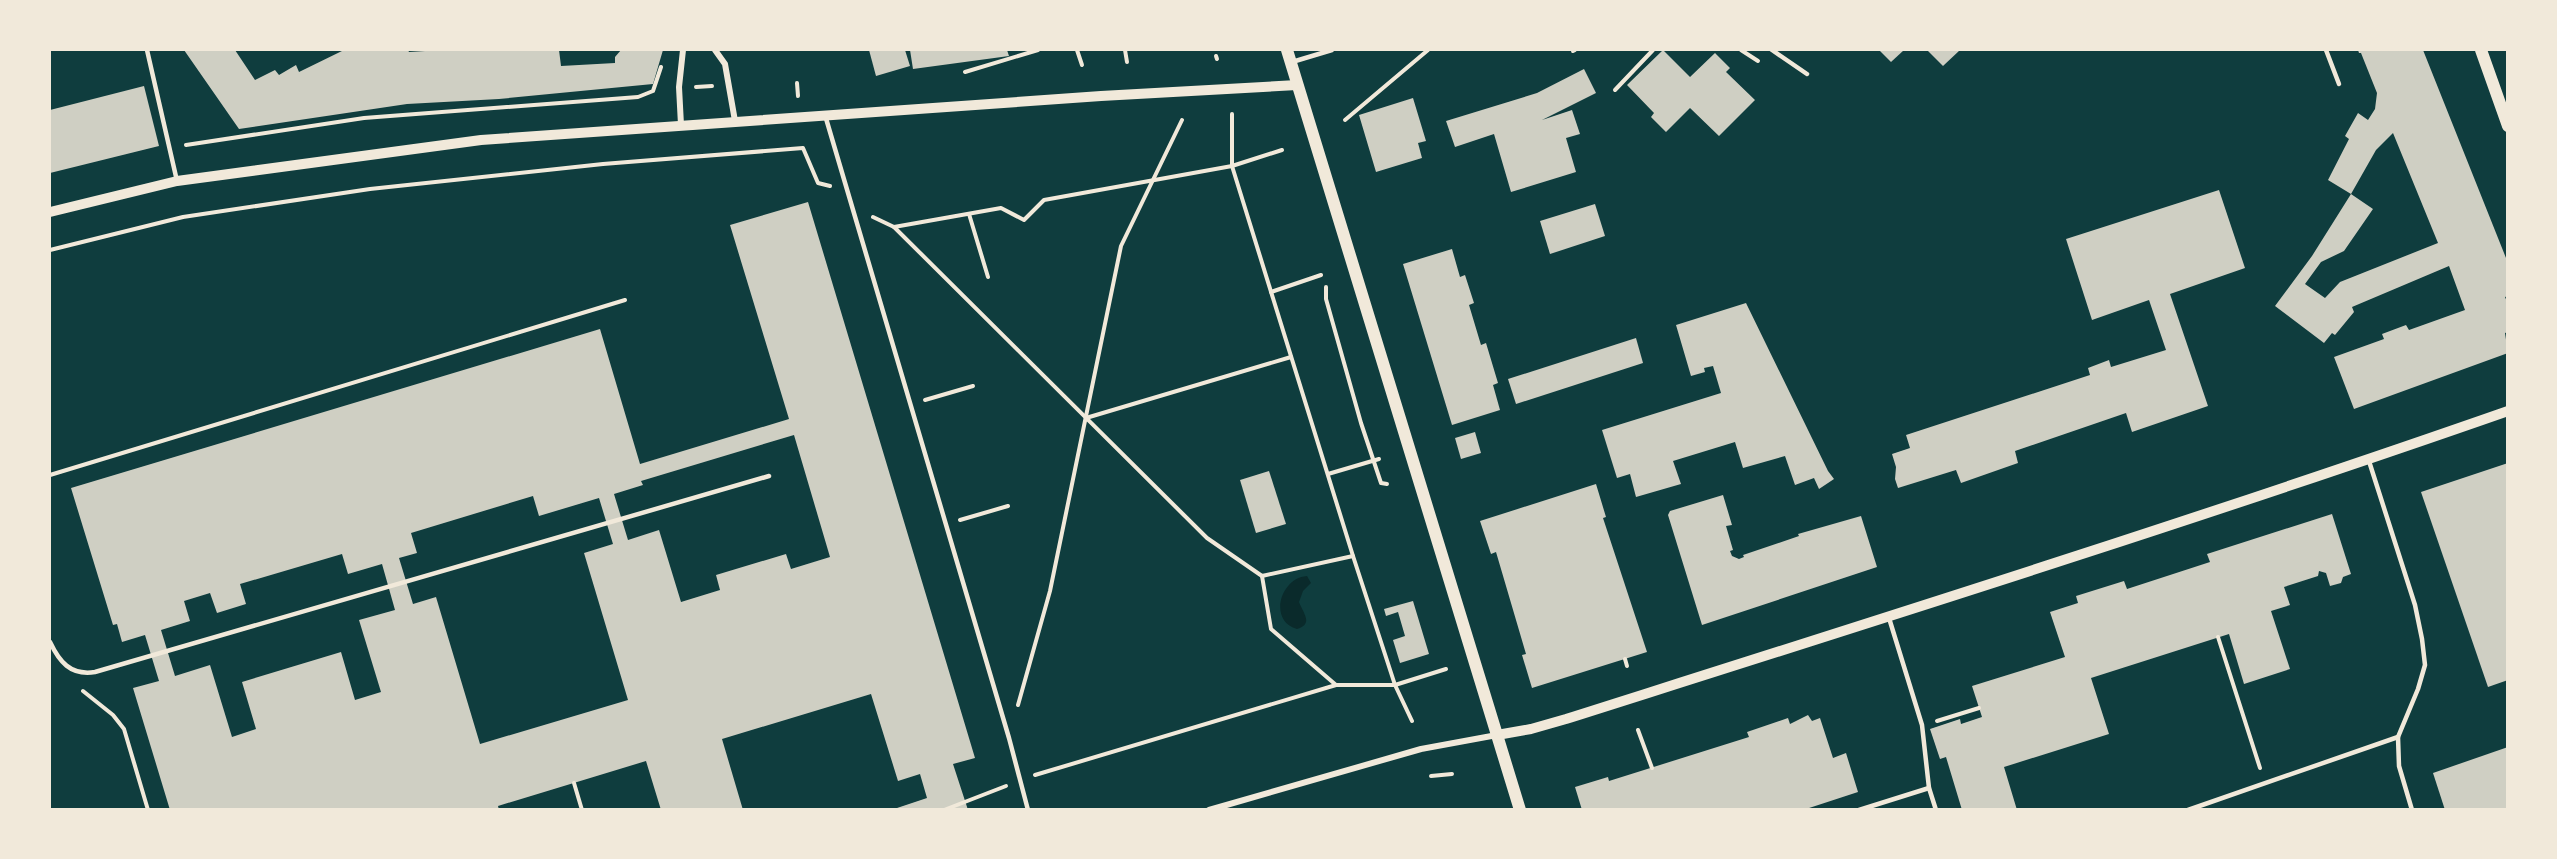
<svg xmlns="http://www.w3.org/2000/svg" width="2557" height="859" viewBox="0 0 2557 859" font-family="Manrope,sans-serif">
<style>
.water{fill:#0a2a2b}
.building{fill:#cfcfc3;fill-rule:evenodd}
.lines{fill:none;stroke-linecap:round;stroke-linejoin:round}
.path{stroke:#f1e9da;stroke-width:4}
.service{stroke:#f1e9da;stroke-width:4.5}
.minor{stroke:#f1e9da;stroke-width:6}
.tertiary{stroke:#f1e9da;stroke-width:10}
.secondary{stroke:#f1e9da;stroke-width:12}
</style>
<rect width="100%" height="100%" fill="#0f3d3e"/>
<path class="water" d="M1307,576L1311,583L1303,591L1299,602C1303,613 1314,624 1297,629C1268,621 1280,578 1307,576Z"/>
<g class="building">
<path d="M184,50H235L255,80L275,70L279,75L296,65L299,72L344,50H408L409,52L441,50H559L561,66L615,63V57L621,50H663L653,84L499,99L407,104L239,129Z"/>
<path d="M869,50H905L910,66L876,76Z"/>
<path d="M910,50H1007L1009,56L913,69Z"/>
<path d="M1663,50L1690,77L1715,53L1730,68L1726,72L1755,100L1719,136L1690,108L1666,132L1651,117L1654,113L1627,85Z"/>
<path d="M1879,50H1904L1891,62Z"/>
<path d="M1927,50H1960L1943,66Z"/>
<path d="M2358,50H2423L2508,263V296L2505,297L2508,304V332L2505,333L2508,353L2354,409L2334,357L2384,339L2382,334L2406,325L2409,330L2465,310L2449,266L2352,307L2354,312L2335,335L2332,333L2324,343L2275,306L2312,256L2351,194L2373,209L2344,251L2321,262L2305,284L2325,298L2340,282L2438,243L2393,133L2376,150L2351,194L2328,180L2349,139L2345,136L2358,113L2368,120L2375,109L2377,93L2361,53H2359Z"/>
<path d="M1584,69L1596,93L1542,120L1572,110L1580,134L1566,138L1576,172L1511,192L1494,134L1455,147L1446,121L1537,93Z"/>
<path d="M144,86L159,146L50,173V110Z"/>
<path d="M1413,98L1426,141L1418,143L1422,158L1376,172L1359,115Z"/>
<path d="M2219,190L2245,268L2170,294L2208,406L2132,432L2126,413L2015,451L2018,463L1961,483L1956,470L1898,488L1895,479L1896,467L1892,454L1910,448L1906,435L2090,375L2088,368L2109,360L2111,367L2166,350L2149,300L2092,320L2066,239Z"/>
<path d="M808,202L975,758L953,764L968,810H891L927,798L920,774L898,781L871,694L722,739L743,810H661L646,761L498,806L499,810H170L133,688L159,681L145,635L122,642L117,624L113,625L71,488L600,329L640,464L789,419L730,225ZM794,435L830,557L791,569L786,554L716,575L720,590L681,602L659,530L628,540L614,494L643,485L641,481ZM533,496L539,516L599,498L613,544L584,553L628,700L480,744L436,597L413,604L399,558L417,553L411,533ZM342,554L348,574L382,564L395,610L359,620L381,692L355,700L341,652L242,682L256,729L232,737L210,665L175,676L161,630L190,621L184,601L210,593L217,613L246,604L240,584Z"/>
<path d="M1595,204L1605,236L1550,254L1540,221Z"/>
<path d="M1452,249L1460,277L1465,275L1474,303L1469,305L1481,345L1486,343L1498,383L1493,385L1500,410L1452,425L1403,264Z"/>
<path d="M1746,303L1828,471L1834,479L1819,489L1814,478L1795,485L1785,456L1743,468L1735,442L1673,461L1681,484L1636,497L1630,474L1617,478L1602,430L1721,393L1713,366L1704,368L1705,372L1691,376L1676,325Z"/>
<path d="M1636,338L1643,363L1516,404L1508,379Z"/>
<path d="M1475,432L1481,453L1461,459L1455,438Z"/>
<path d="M2508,463V680L2488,687L2421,492Z"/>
<path d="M1269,471L1286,524L1256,533L1240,480Z"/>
<path d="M1596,484L1606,517L1603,518L1647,652L1532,688L1522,655L1526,654L1496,552L1491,554L1480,521Z"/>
<path d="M1723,495L1732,525L1726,526L1733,550L1730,551L1732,556L1739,559L1744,557L1743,555L1799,536L1798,534L1861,516L1877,567L1702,625L1668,515L1670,511Z"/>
<path d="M2332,514L2351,574L2343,577L2341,583L2330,586L2326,573L2319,571L2318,576L2284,587L2290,605L2271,611L2290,669L2244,684L2229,634L2091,678L2109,734L2004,767L2017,810H1962L1946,757L1940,759L1930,729L1960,719L1961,724L1982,717L1972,686L2065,657L2050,612L2078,603L2076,596L2124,581L2127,589L2210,562L2207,554Z"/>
<path d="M1413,601L1429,654L1400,663L1393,640L1405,636L1398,612L1386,616L1384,609Z"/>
<path d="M1808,715L1812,721L1820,718L1833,758L1846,753L1858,792L1803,810H1582L1575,787L1608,777L1609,781L1749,737L1747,732L1788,718L1790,724Z"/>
<path d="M2508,747V810H2445L2433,773Z"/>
</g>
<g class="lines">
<g class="path">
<path d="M1077,50L1082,65"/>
<path d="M1125,50L1127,62"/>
<path d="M1741,50L1758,61"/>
<path d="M1573,51L1575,50"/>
<path d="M1216,56L1217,59"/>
<path d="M965,72L1038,50"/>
<path d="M797,83L798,96"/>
<path d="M696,87L712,86"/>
<path d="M1615,90L1653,50"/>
<path d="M1232,114V166L1353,556L1395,685L1412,721"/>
<path d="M1345,120L1428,50"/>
<path d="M186,145L364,118L638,97L653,91L661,67"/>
<path d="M969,214L988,277"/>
<path d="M873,217L894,227L1001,208L1024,220L1044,200L1232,166L1282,150"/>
<path d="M894,227L1207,538L1262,576L1353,556"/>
<path d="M50,250L183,217L370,189L603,164L803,148L818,183L830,186"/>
<path d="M1326,287V299L1361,423L1381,483L1387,484"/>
<path d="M1271,292L1321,275"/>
<path d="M925,400L973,386"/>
<path d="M1086,418L1291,357"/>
<path d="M1328,474L1379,459"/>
<path d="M50,475L625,300"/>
<path d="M960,520L1008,506"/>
<path d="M1262,576L1271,629L1336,685H1395L1446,669"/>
<path d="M2218,637L2260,768"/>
<path d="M1625,659L1627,666"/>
<path d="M83,691L113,715L124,729L148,810"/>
<path d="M1018,705L1050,591L1121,246L1182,120"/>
<path d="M1937,721L1979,708"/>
<path d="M1638,730L1652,768"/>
<path d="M1035,775L1336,685"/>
<path d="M1431,776L1452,774"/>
<path d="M574,783L582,810"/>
<path d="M944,810L1006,786"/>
</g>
<g class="service">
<path d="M147,50L177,181"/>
<path d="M1772,50L1807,74"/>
<path d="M2326,50L2339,84"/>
<path d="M1292,62L1332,50"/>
<path d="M825,115L1009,738L1028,810"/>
<path d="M2368,458L2415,605L2422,639L2425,665L2418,689L2398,737L2399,766L2412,810"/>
<path d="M1889,618L1922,725L1929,788L1936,810"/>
<path d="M50,642C59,661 70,676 95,672L769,476"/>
<path d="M1859,810L1929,788"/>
<path d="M2188,810L2398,737"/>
</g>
<g class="minor">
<path d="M715,50L725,64L735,121"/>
<path d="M681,125L679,87L683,50"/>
<path d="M1209,810L1421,749L1497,735"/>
</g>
<g class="tertiary">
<path d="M50,212L177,181L481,140L1101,96L1297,85"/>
<path d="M1497,735L1531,729L1566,719C1881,619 2196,520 2508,411"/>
</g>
<g class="secondary">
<path d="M1287,50L1520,810"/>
<path d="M2481,50L2508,126"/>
</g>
</g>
<rect width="2557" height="859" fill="none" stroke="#f1e9da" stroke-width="102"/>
</svg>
